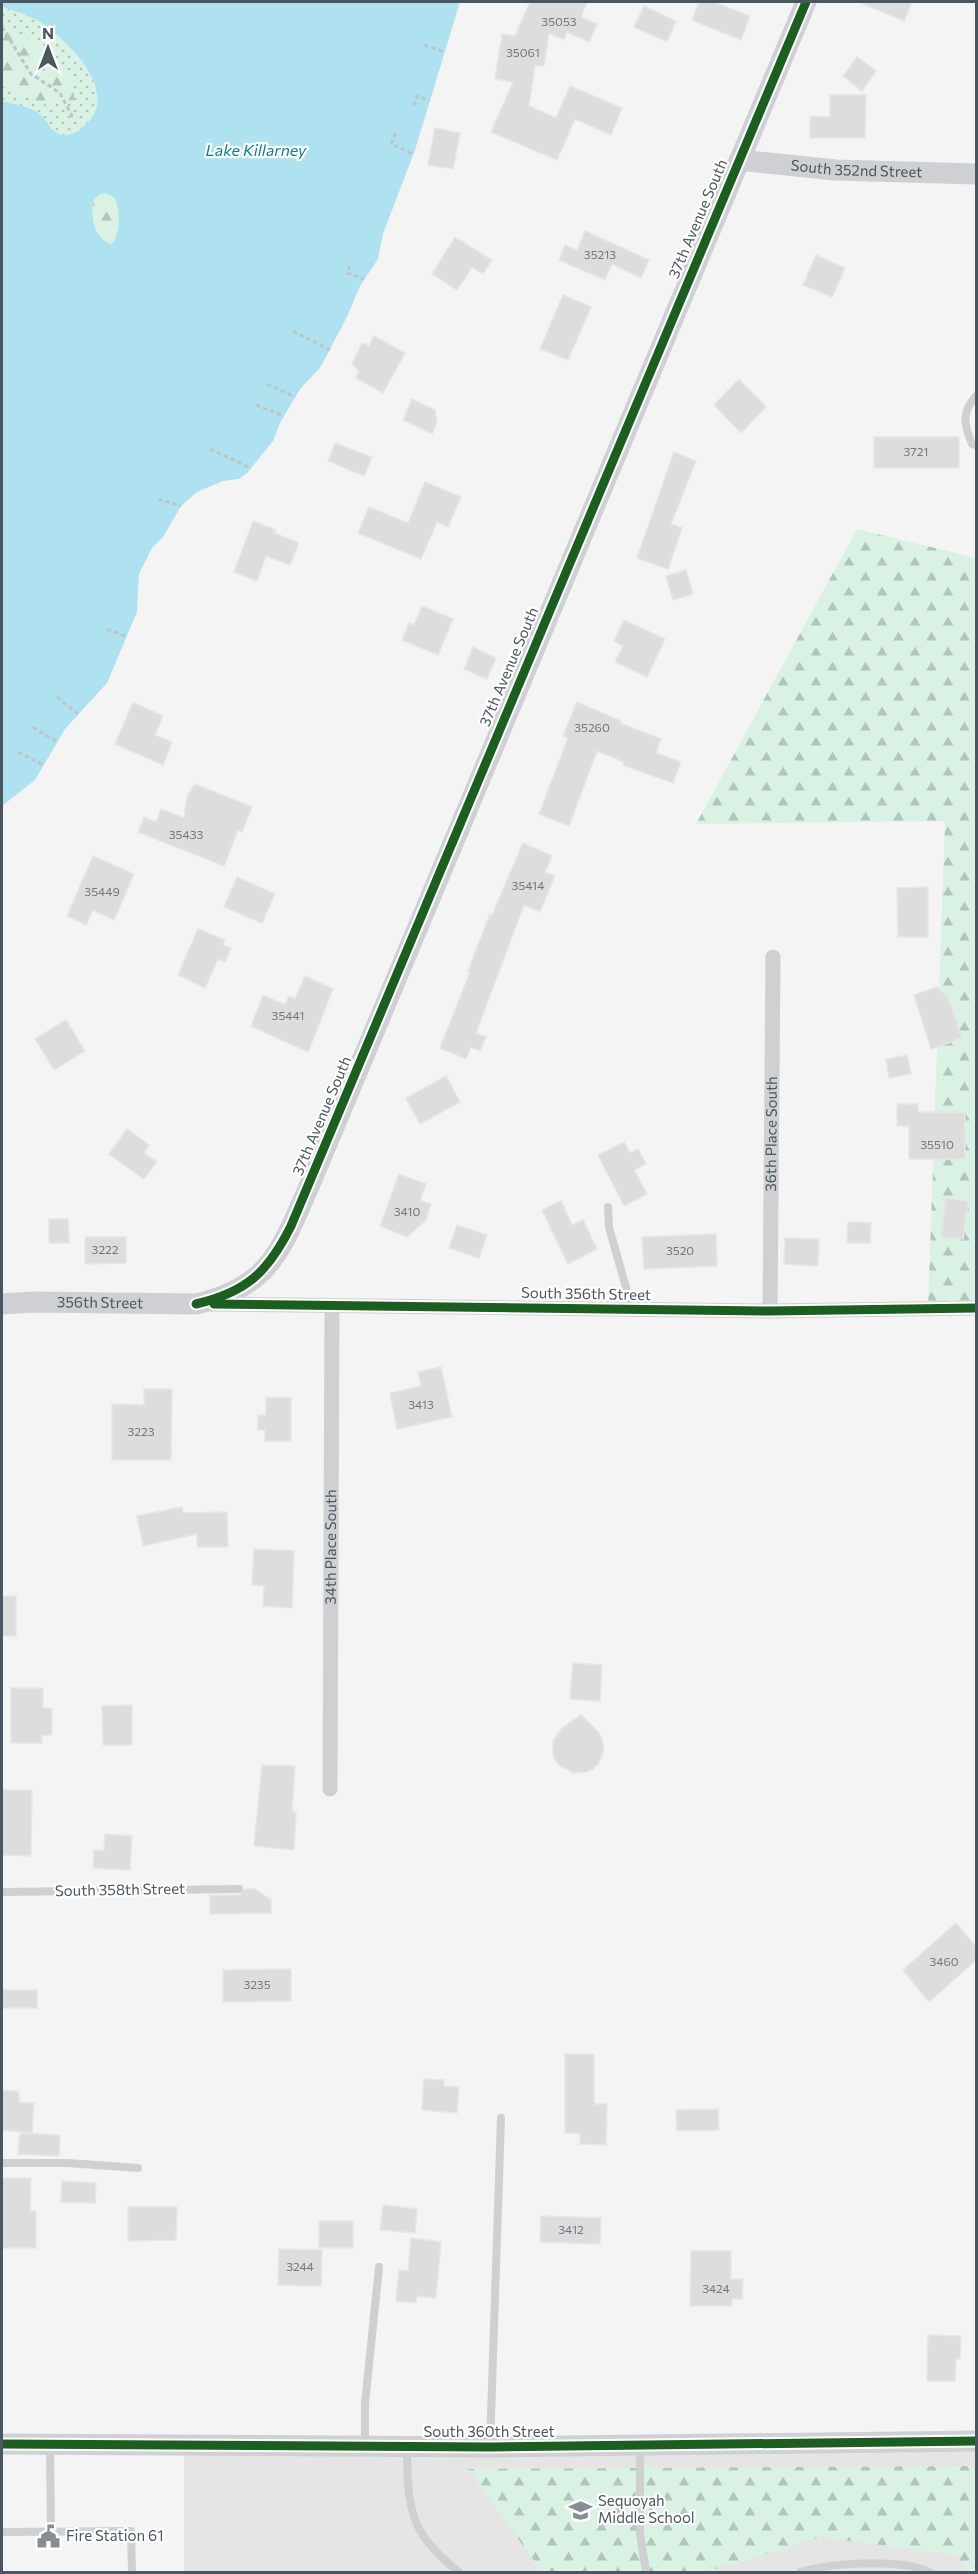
<svg xmlns="http://www.w3.org/2000/svg" width="978" height="2574" viewBox="0 0 978 2574" font-family="Commissioner,sans-serif">
<style>
.education{fill:#e6e5e6}
.green{fill:url(#green-dots)}
.forest{fill:url(#forest-firs)}
.water{fill:#aee2f0;fill-rule:evenodd}
.building{fill:#ddddde;stroke:#e5e6e7;stroke-width:1.5}
.lines{fill:none;stroke-linecap:round;stroke-linejoin:round}
.path{stroke:#bcc7c4;stroke-width:3;stroke-dasharray:4.5 3;stroke-linecap:butt}
.lane{stroke:#ced0d2;stroke-width:8}
.street{stroke:#ced0d2;stroke-width:15}
.secondary{stroke:#ced0d4;stroke-width:21}
.cycleway-casing{stroke:#fff;stroke-width:13}
.cycleway{stroke:#1b5e20;stroke-width:9}
.labels{text-anchor:middle;stroke-width:4.5;stroke-linejoin:round;paint-order:stroke}
.number-label{font-size:12px;fill:#707881}
.street-label{font-size:15px;fill:#4a5661;stroke:#fff}
.poi-label{font-size:15px;fill:#4a5661;stroke:#fff;text-anchor:start}
.water-label{font-size:16px;font-style:italic;fill:#0c7c9b;stroke:#fff}
</style>
<defs>
<pattern id="green-dots" width="8" height="8" patternUnits="userSpaceOnUse" patternTransform="scale(1.5)"><rect width="8" height="8" fill="#d9f2e3"/><path d="M2 2h.1M6 6h.1" fill="none" stroke="#b2c7bb" stroke-width="1.8" stroke-linecap="round"/></pattern>
<pattern id="forest-firs" width="22" height="20" patternUnits="userSpaceOnUse" patternTransform="scale(1.5)"><rect width="22" height="20" fill="#d9f2e3"/><path d="M5 1l3.5 6h-7zM16 11l3.5 6h-7z" fill="#b2c7bb"/></pattern>
</defs>
<rect width="100%" height="100%" fill="#f4f4f4"/>
<path class="education" d="M976,2441V2572H184V2445Z"/>
<path class="green" d="M2,7C15,11 29,15 40,22C66,39 119,90 88,122C82,129 74,135 64,135C51,134 49,122 41,115C32,106 13,104 2,101Z"/>
<g class="forest">
<path d="M2,26L25,36L73,79L74,100L47,105L2,86Z"/>
<path d="M106,193L116,198C120,211 121,233 113,244C94,239 91,219 93,201L100,194Z"/>
<path d="M857,529L976,558V1309H928L945,821L696,824Z"/>
<path d="M976,2466V2572H967L957,2555L821,2537L706,2572H542L468,2469Z"/>
</g>
<path class="water" d="M2,2H460L415,150L383,234L378,259L360,286L347,317L320,368L300,389L280,423L273,441L247,473L239,479L223,481L197,492L181,506L163,537L152,548L139,574L137,612L107,683L65,729L35,780L2,806V101C13,104 32,106 41,115C49,122 51,134 64,135C74,135 82,129 88,122C119,90 66,39 40,22C29,15 15,11 2,7ZM106,193L115,198C120,211 121,233 112,244C94,239 91,218 93,201L100,194Z"/>
<g class="building">
<path d="M530,2H587L581,17L597,24L589,42L567,32L564,40L549,33L544,66L535,65L529,106L556,118L570,86L622,108L611,135L575,119L557,160L491,132L513,82L495,79L502,34L515,36Z"/>
<path d="M699,2H714L750,16L741,40L692,20Z"/>
<path d="M859,2H912L904,21Z"/>
<path d="M644,6L676,21L667,42L634,27Z"/>
<path d="M857,57L876,71L862,91L843,76Z"/>
<path d="M830,95H866L865,138H810V116L830,117Z"/>
<path d="M435,128L460,133L453,169L428,165Z"/>
<path d="M585,231L649,260L641,278L612,264L605,280L559,260L565,245L577,250Z"/>
<path d="M455,237L492,260L483,274L472,267L457,290L432,274Z"/>
<path d="M816,255L845,268L832,297L803,285Z"/>
<path d="M563,295L591,307L568,360L540,349Z"/>
<path d="M374,336L405,353L383,393L356,378L359,371L352,364L362,343L369,346Z"/>
<path d="M739,379L766,407L741,433L714,405Z"/>
<path d="M412,399L435,410L437,422L432,434L403,420Z"/>
<rect x="874" y="437" width="85" height="31"/>
<path d="M335,443L372,457L364,476L328,461Z"/>
<path d="M674,452L696,461L671,524L682,528L668,569L637,558Z"/>
<path d="M425,482L461,497L448,527L437,522L421,559L358,533L369,507L408,523Z"/>
<path d="M253,521L276,530L274,533L299,543L290,565L266,556L257,581L234,572Z"/>
<path d="M686,570L693,594L673,600L666,576Z"/>
<path d="M422,606L453,619L438,655L402,640L409,623L414,625Z"/>
<path d="M624,620L665,639L647,677L615,662L623,646L614,641Z"/>
<path d="M473,647L496,658L487,679L464,669Z"/>
<path d="M133,702L163,716L155,735L172,742L163,765L115,744Z"/>
<path d="M577,702L621,721L620,723L661,739L656,753L681,762L673,783L623,765L624,762L597,751L569,826L539,814L568,738L563,736Z"/>
<path d="M195,784L252,807L242,832L238,830L224,866L138,832L144,817L156,822L161,809L184,818L187,796Z"/>
<path d="M523,843L552,856L545,872L555,876L540,912L524,905L476,1033L486,1037L480,1051L471,1047L466,1059L440,1048L470,972L468,971L490,914L492,915Z"/>
<path d="M93,856L134,874L114,920L93,910L86,925L67,916Z"/>
<path d="M237,877L275,894L262,923L224,907Z"/>
<path d="M928,887V937H898L897,888Z"/>
<path d="M198,929L225,940L223,945L231,948L225,962L218,959L205,988L178,975Z"/>
<path d="M305,976L333,989L308,1052L251,1026L263,995L285,1005L289,996L295,999Z"/>
<path d="M937,987L948,997L962,1038L931,1049L914,995Z"/>
<path d="M66,1020L85,1051L54,1070L35,1039Z"/>
<path d="M907,1055L911,1074L889,1078L886,1059Z"/>
<path d="M446,1076L460,1102L420,1124L406,1098Z"/>
<path d="M897,1104H918V1112H965V1159H909V1126H897Z"/>
<path d="M127,1129L149,1145L144,1153L157,1162L144,1179L109,1154Z"/>
<path d="M624,1142L630,1153L638,1149L646,1164L634,1170L647,1194L624,1206L598,1155Z"/>
<path d="M399,1174L426,1184L420,1200L431,1204L426,1220L407,1237L380,1226Z"/>
<path d="M946,1198L968,1201L963,1239L941,1237Z"/>
<path d="M561,1201L572,1225L583,1220L597,1249L568,1264L542,1210Z"/>
<path d="M49,1219H68L69,1243H49Z"/>
<path d="M848,1222L871,1223L870,1243H847Z"/>
<path d="M457,1225L487,1235L479,1258L449,1248Z"/>
<path d="M716,1234L717,1266L644,1269L642,1237Z"/>
<path d="M85,1237H126V1263L85,1264Z"/>
<path d="M785,1238L819,1239L818,1266L784,1264Z"/>
<path d="M441,1367L452,1417L397,1429L390,1393L421,1386L418,1372Z"/>
<path d="M144,1389H172L171,1460H112V1404L144,1405Z"/>
<path d="M266,1397L291,1398V1441H265V1430H258V1415H266Z"/>
<path d="M182,1507L183,1513L227,1512L228,1547H197V1534L143,1546L137,1516Z"/>
<path d="M254,1549L294,1551L292,1608L263,1606L264,1586L252,1585Z"/>
<rect x="2" y="1596" width="14" height="40"/>
<path d="M573,1663L602,1665L600,1701L570,1699Z"/>
<path d="M11,1688H43V1708H52V1735H42V1743H11Z"/>
<path d="M132,1705V1745H103L102,1706Z"/>
<path d="M581,1715L598,1732L602,1738L604,1751L598,1764L593,1769L587,1772L573,1773L560,1766L556,1761L553,1755V1741L561,1729Z"/>
<path d="M262,1765L295,1766L292,1811L296,1812L294,1850L254,1846Z"/>
<path d="M2,1790H32L31,1856L2,1855Z"/>
<path d="M105,1834L132,1836L130,1870L93,1868L94,1850L104,1851Z"/>
<path d="M245,1889H255L271,1900V1913L210,1914V1895H240Z"/>
<path d="M956,1923L976,1947V1960L929,2002L903,1970Z"/>
<path d="M291,1969V2001L223,2002V1970Z"/>
<rect x="2" y="1990" width="35" height="18"/>
<path d="M565,2054H594V2104H607L606,2145L580,2144V2133H565Z"/>
<path d="M424,2079L444,2080V2086L459,2087L457,2113L422,2110Z"/>
<path d="M2,2090L19,2092V2102L34,2103L32,2133L2,2130Z"/>
<path d="M718,2109L719,2130L677,2131L676,2110Z"/>
<path d="M20,2133L60,2135L59,2156L18,2154Z"/>
<path d="M2,2178H31L30,2211H36V2248H2Z"/>
<path d="M62,2181L96,2183L95,2203L61,2202Z"/>
<path d="M383,2205L417,2209L415,2233L380,2230Z"/>
<path d="M128,2207H177L176,2240L128,2241Z"/>
<path d="M541,2216L601,2218L600,2244L540,2242Z"/>
<rect x="319" y="2221" width="34" height="27"/>
<path d="M411,2238L441,2242L436,2298L417,2296L416,2303L396,2301L399,2270L408,2271Z"/>
<path d="M279,2249L322,2250L321,2286L278,2285Z"/>
<path d="M691,2251H731V2279H743L742,2299H732V2306H690Z"/>
<path d="M928,2335L961,2336L960,2359H956L955,2381H927Z"/>
</g>
<g class="lines">
<g class="path">
<path d="M2,27L31,74L60,93L73,118"/>
<path d="M424,45L444,52"/>
<path d="M414,106L417,96L429,100"/>
<path d="M396,133L391,144L413,154"/>
<path d="M350,266L347,273L364,279"/>
<path d="M293,331L330,350"/>
<path d="M267,384L295,397"/>
<path d="M256,405L283,416"/>
<path d="M210,449L251,468"/>
<path d="M158,499L181,506"/>
<path d="M107,629L128,637"/>
<path d="M57,697L79,715"/>
<path d="M33,727L57,742"/>
<path d="M18,752L43,765"/>
</g>
<g class="lane">
<path d="M976,396C961,413 964,425 972,444L976,445"/>
<path d="M608,1207L609,1227L632,1309"/>
<path d="M2,1892L239,1889"/>
<path d="M2,2163H68L138,2168"/>
<path d="M365,2445V2404L379,2267"/>
<path d="M490,2446L501,2118"/>
<path d="M50,2447L51,2532"/>
<path d="M640,2448V2533L646,2572"/>
<path d="M407,2449C408,2509 409,2533 459,2572"/>
<path d="M2,2532L131,2531L132,2572"/>
<path d="M800,2572C831,2563 900,2558 930,2572"/>
</g>
<g class="street">
<path d="M209,1304L770,1311L976,1308"/>
<path id="s1" d="M770,1311L773,957"/>
<path id="s2" d="M330,1789L332,1306"/>
</g>
<g class="secondary">
<path id="s3" d="M739,160L835,170L976,174"/>
<path id="s4" d="M2,1304L34,1302L196,1304C272,1287 282,1247 311,1182L806,2"/>
<path d="M2,2444L490,2447L976,2441"/>
</g>
<defs>
<g id="cycleway">
<path d="M196,1304C247,1292 268,1272 291,1226L806,2"/>
<path d="M214,1304L770,1311L976,1308"/>
<path d="M2,2444L490,2447L976,2441"/>
</g>
</defs>
<use href="#cycleway" class="cycleway-casing"/>
<use href="#cycleway" class="cycleway"/>
</g>
<defs>
<symbol id="school-bare" viewBox="-9 -9 18 18"><path d="M0-5L7-2L0 1L-7-2ZM-4 1L0 2.5L4 1V4Q0 6-4 4Z" fill="#868d94" stroke="#fff" stroke-width="2.5" paint-order="stroke"/></symbol>
<symbol id="civic-bare" viewBox="-9 -9 18 18"><path d="M-.6-6.5H3V-4.5H.6V-3L4-1V1h2V6H-6V1h2V-1L-.6-3ZM-1.2 2.5V6h2.4V2.5Z" fill="#868d94" stroke="#fff" stroke-width="2.5" paint-order="stroke"/></symbol>
</defs>
<g fill-rule="evenodd">
<use href="#school-bare" x="564" y="2494" width="33" height="33"/>
<use href="#civic-bare" x="32" y="2520" width="33" height="33"/>
</g>
<g class="labels">
<g class="number-label">
<text x="559" y="26">35053</text>
<text x="523" y="57">35061</text>
<text x="600" y="259">35213</text>
<text x="916" y="456">3721</text>
<text x="592" y="732">35260</text>
<text x="186" y="839">35433</text>
<text x="528" y="890">35414</text>
<text x="102" y="896">35449</text>
<text x="288" y="1020">35441</text>
<text x="937" y="1149">35510</text>
<text x="407" y="1216">3410</text>
<text x="105" y="1254">3222</text>
<text x="680" y="1255">3520</text>
<text x="421" y="1409">3413</text>
<text x="141" y="1436">3223</text>
<text x="944" y="1966">3460</text>
<text x="257" y="1989">3235</text>
<text x="571" y="2234">3412</text>
<text x="300" y="2271">3244</text>
<text x="716" y="2293">3424</text>
</g>
<g class="street-label">
<text dy="5" stroke="none"><textPath href="#s3" startOffset="118">South 352nd Street</textPath></text>
<text transform="translate(698 219) rotate(-67)" y="5">37th Avenue South</text>
<text transform="translate(509 667) rotate(-67)" y="5">37th Avenue South</text>
<text transform="translate(322 1116) rotate(-67)" y="5">37th Avenue South</text>
<text dy="5" stroke="none"><textPath href="#s1" startOffset="177">36th Place South</textPath></text>
<text transform="translate(586 1294) rotate(1)" y="5">South 356th Street</text>
<text dy="5" stroke="none"><textPath href="#s4" startOffset="98">356th Street</textPath></text>
<text dy="5" stroke="none"><textPath href="#s2" startOffset="242">34th Place South</textPath></text>
<text transform="translate(120 1890) rotate(-1)" y="5">South 358th Street</text>
<text x="489" y="2437">South 360th Street</text>
</g>
<g class="poi-label">
<text x="598" y="2506">Sequoyah<tspan x="598" dy="17">Middle School</tspan></text>
<text x="66" y="2541">Fire Station 61</text>
</g>
<g class="water-label">
<text x="256" y="156">Lake Killarney</text>
</g>
</g>
<rect width="978" height="2574" fill="none" stroke="#4a5661" stroke-width="6"/>
<g transform="translate(48 48)" stroke="#ffffff" stroke-width="4.5" paint-order="stroke">
<path d="M0-4.5L10 22L0 15L-10 22Z" fill="#4a5661"/>
<text y="-9" font-size="16" font-weight="bold" text-anchor="middle" fill="#4a5661">N</text>
</g>
</svg>
